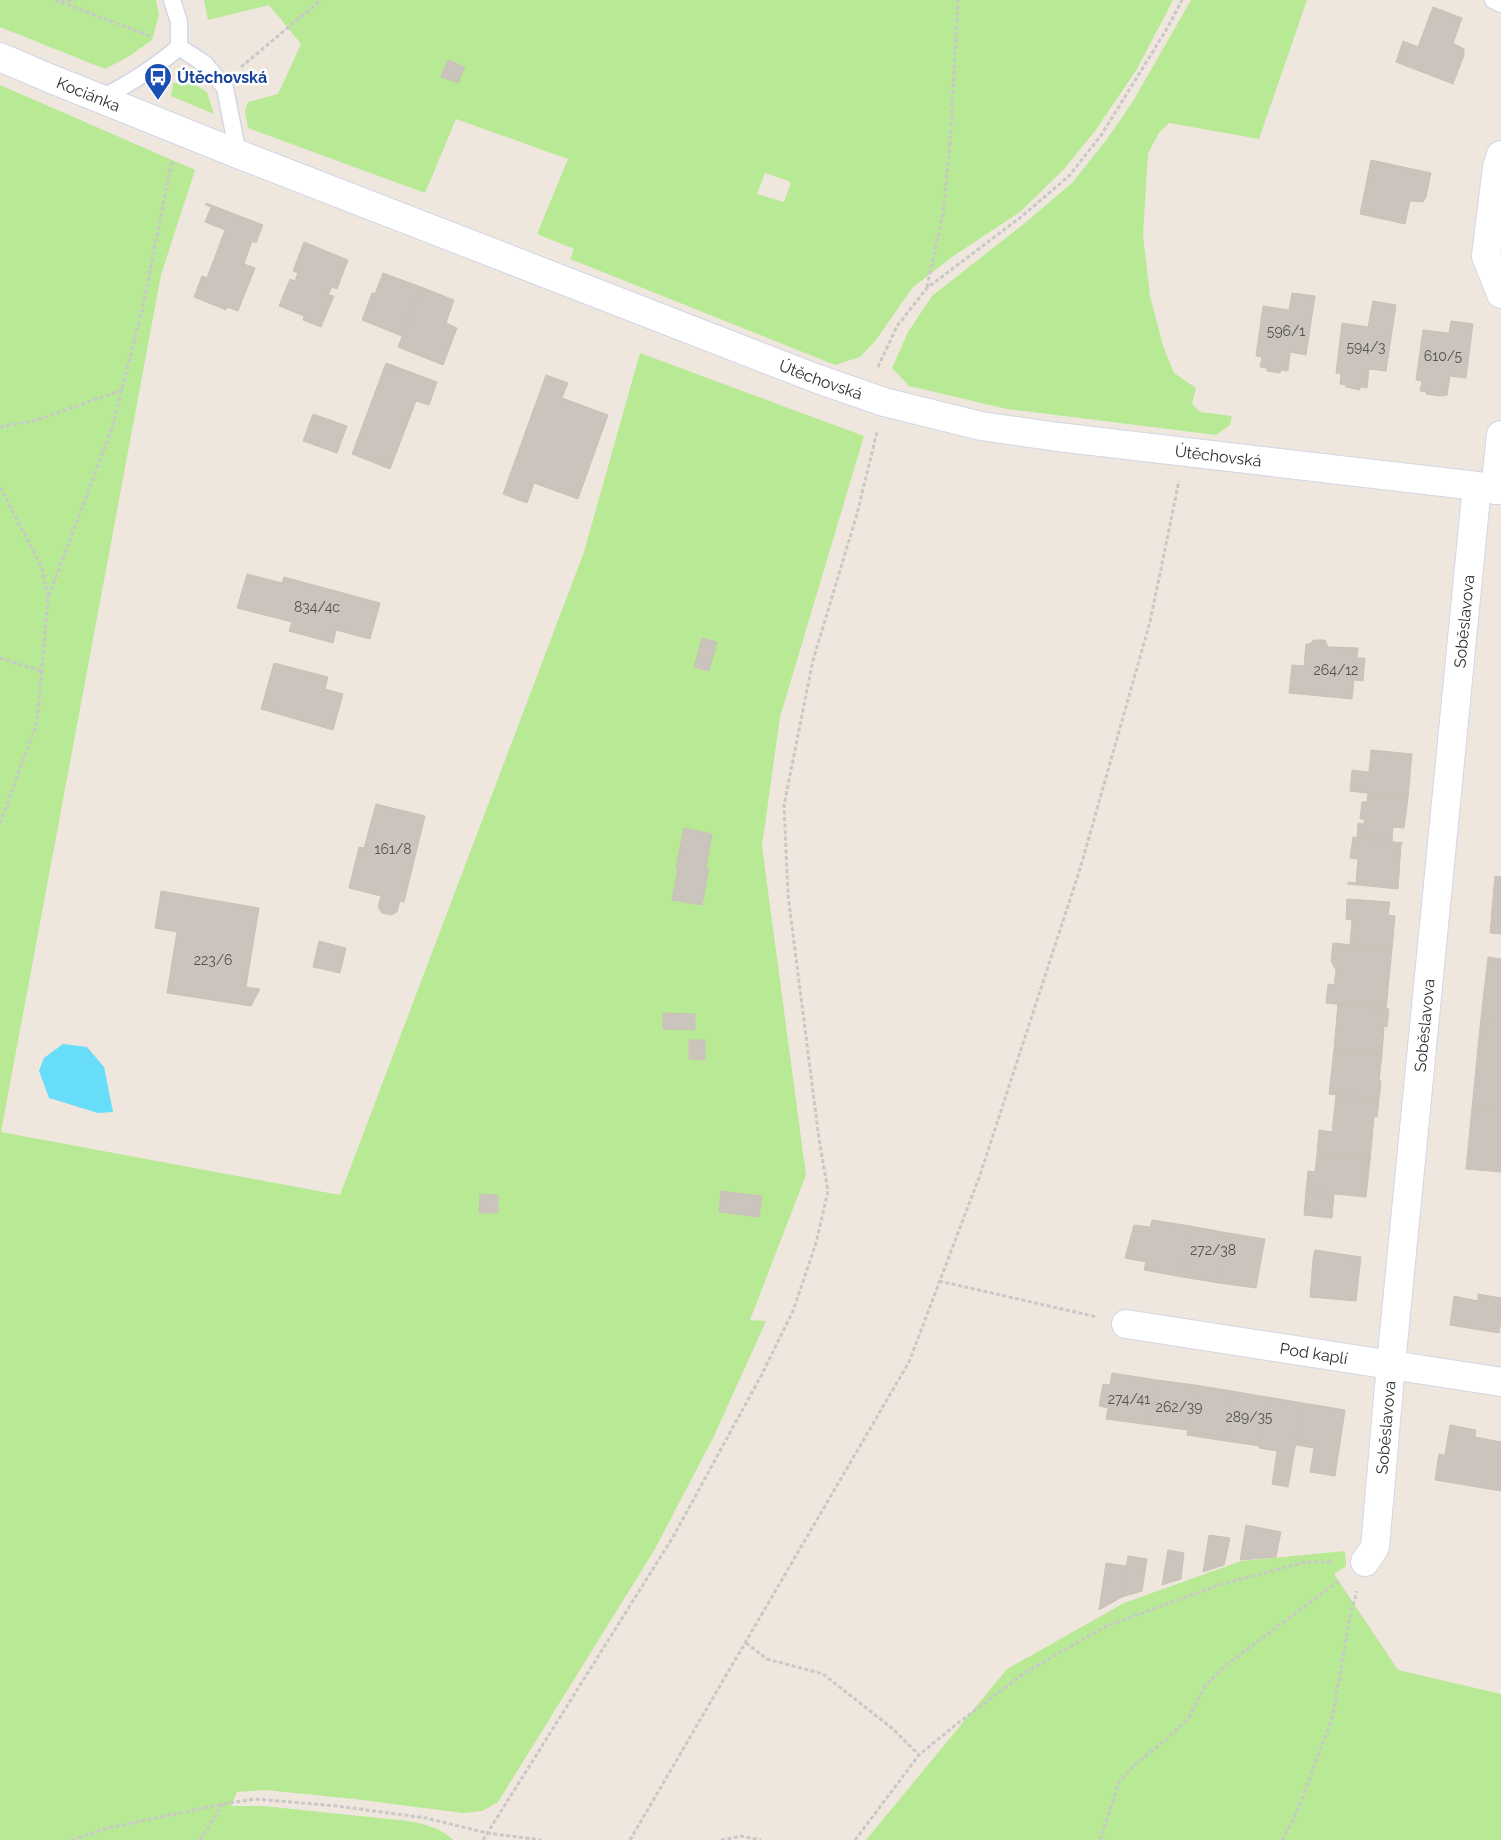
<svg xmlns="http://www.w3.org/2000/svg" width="1501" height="1840" viewBox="0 0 1501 1840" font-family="Raleway,sans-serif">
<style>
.green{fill:#b8ea95;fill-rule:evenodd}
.water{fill:#67ddfa}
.building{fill:#cac4bc;stroke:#cbc2b6}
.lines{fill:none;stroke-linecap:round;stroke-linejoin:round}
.service-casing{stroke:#d2d7e6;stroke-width:19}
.minor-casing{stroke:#d2d7e6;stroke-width:30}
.tertiary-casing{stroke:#d2d7e6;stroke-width:30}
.path{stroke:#c8c8c8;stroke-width:3;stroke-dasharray:4 2.5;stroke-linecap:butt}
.service{stroke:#fff;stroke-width:16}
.minor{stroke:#fff;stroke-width:28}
.tertiary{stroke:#fff;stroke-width:28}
.labels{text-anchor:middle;stroke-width:5;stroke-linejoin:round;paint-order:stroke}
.number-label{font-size:14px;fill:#545250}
.transit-label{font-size:16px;font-weight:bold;fill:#164399;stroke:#fff;text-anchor:start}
.street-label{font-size:16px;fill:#2c2c2c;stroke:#fff}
</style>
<rect width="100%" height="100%" fill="#efe6dd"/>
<g class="green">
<path d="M0,0H156L159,15L152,40L128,57L105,69L0,27Z"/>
<path d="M204,0H1173L1137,69L1095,131L1064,169L1020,212L952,257L912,288L876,340L860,357L835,365L570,259L574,249L537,234L568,159L456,119L425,193L248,128L245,111L248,102L278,94L301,44L269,5L208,20ZM765,173L791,182L784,202L757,194Z"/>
<path d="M1191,0H1307L1259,139L1169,123L1159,133L1148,153L1143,235L1150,296L1163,346L1174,373L1196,388L1192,404L1200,412L1232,416L1230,425L1216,435L1007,409L909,386L892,368L908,332L932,296L1025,223L1073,182L1107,139L1132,103Z"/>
<path d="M173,83H192L207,92L214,114L171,96Z"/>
<path d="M0,85L195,170L161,275L1,1132L340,1195L584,552L640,353L864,436L780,717L762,846L806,1175L750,1320L766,1321L714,1436L655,1549L498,1802L482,1811L463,1813L354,1799L265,1790L237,1792L231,1806H263L408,1821C425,1824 441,1828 453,1840H0Z"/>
<path d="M1345,1551L1346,1566L1334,1574L1398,1670L1501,1694V1840H866L1007,1669L1124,1603L1241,1561Z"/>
</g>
<path class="water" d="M63,1044L87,1047L104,1067L113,1112L98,1113L49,1098L39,1071L44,1058Z"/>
<g class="building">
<path d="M1433,7L1462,18L1453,43L1464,49V55L1453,84L1396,62L1403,41L1418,47Z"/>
<path d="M448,60L465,67L458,83L441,77Z"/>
<path d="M1371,160L1431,173L1426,197L1423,202L1410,201L1405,224L1360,214Z"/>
<path d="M206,203L263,225L256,243L252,241L244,264L255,268L238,311L227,307L226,310L194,297L202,276L207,278L225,230L205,222L211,207L206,205Z"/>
<path d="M304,242L348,260L337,289L332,287L328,295L334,296L321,327L303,320L304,316L279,306L290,279L295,281L298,273L293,271Z"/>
<path d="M383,273L421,287L402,336L362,320L372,293L375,294Z"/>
<path d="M421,287L454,300L446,323L457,328L443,365L398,347Z"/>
<path d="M1292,293L1315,296L1306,355L1290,352L1288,371L1281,370L1280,373L1267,371V368L1260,367L1262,357L1256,356L1263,306L1289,310Z"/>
<path d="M1373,301L1396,305L1386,371L1369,369L1367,388L1360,387V390L1346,387V385L1340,384L1341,374L1336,373L1342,323L1368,327Z"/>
<path d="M1451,321L1473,324L1466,378L1450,376L1447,395L1440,396L1426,394L1427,392L1420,391L1422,381L1416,380L1423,330L1449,333Z"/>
<path d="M386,363L437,382L429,405L416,401L390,469L352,454Z"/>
<path d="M546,375L568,383L562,398L608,415L578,499L534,483L527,503L503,494Z"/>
<path d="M313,414L347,426L337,453L303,441Z"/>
<path d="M247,574L282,583L284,577L380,603L370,639L336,630L333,643L289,631L292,622L237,608Z"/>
<path d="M702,638L717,642L709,671L694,667Z"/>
<path d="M1314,640H1325L1328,647L1358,648L1357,658H1365L1363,681L1354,680L1352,699L1289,693L1292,665L1304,666L1306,644H1309Z"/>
<path d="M274,663L328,677L325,689L343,694L333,730L261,709Z"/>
<path d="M1371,750L1412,754L1408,798L1350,791L1352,770L1369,772Z"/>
<path d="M1368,793L1408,798L1404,828L1393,827L1392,842L1357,838L1358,823L1364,824V819H1360L1362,802H1367Z"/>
<path d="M376,804L425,816L404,902L400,901L397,912L391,915L382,913L378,907L381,896L349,888L359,847L364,848Z"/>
<path d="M684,828L712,834L706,868H709L702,905L672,900L678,869L676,868Z"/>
<path d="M1353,837L1403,843L1401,845L1398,889L1348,884V882L1356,883L1358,859L1350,858Z"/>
<path d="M1495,876L1501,877V934L1490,933Z"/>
<path d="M161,891L259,908L246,987L260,989L251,1006L167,993L177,932L155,928Z"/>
<path d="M1347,899L1390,902L1388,915L1395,916L1392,949L1350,944L1352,920L1346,919Z"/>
<path d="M319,941L346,948L340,973L313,967Z"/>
<path d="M1333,943L1392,949L1386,1009L1326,1003L1328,984L1334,985L1336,970L1331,961Z"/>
<path d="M1488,957L1501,959V1020L1481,1018Z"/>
<path d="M1338,1004L1389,1009L1387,1027L1384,1026L1382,1054L1334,1049Z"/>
<path d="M663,1013L695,1014V1030L663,1029Z"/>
<path d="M1481,1018L1501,1020V1111L1472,1108Z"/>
<path d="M689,1040H705V1060L689,1059Z"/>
<path d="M1334,1049L1382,1054L1379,1081H1381L1379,1099L1329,1094Z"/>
<path d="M1336,1095L1379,1099L1377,1117H1374L1370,1160L1317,1154L1319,1130L1332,1132Z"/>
<path d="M1472,1108L1501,1111V1172L1466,1169Z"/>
<path d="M1317,1154L1370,1160L1366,1197L1306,1191L1308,1171L1315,1172Z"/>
<path d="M721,1191L762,1196L759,1217L719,1212Z"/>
<path d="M1306,1191L1334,1194L1332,1218L1304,1215Z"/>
<path d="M480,1194L498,1195V1213H479Z"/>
<path d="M1152,1220L1190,1226L1182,1277L1144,1270L1146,1262L1125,1258L1134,1225L1150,1227Z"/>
<path d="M1190,1226L1228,1233L1219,1283L1182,1277Z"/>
<path d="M1228,1233L1265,1239L1256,1288L1219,1283Z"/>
<path d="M1315,1250L1361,1257L1356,1301L1310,1297L1313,1259Z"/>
<path d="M1478,1294L1501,1298V1321L1499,1333L1450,1325L1454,1296L1478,1301Z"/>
<path d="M1112,1373L1157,1380L1150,1425L1106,1419L1108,1408L1099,1406L1103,1384L1110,1385Z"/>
<path d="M1157,1380L1195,1385L1188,1430L1150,1425Z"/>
<path d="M1195,1385L1232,1391L1225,1441L1187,1435Z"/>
<path d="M1232,1391L1267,1397L1260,1446L1225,1441Z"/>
<path d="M1267,1397L1303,1403L1288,1487L1272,1484L1277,1451L1259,1448Z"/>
<path d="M1303,1403L1345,1410L1335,1476L1310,1472L1314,1448L1296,1445Z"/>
<path d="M1450,1425L1476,1430L1475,1437L1501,1442V1491L1435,1480L1439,1454L1445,1455Z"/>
<path d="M1246,1525L1281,1532L1276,1557L1240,1560Z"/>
<path d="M1209,1535L1230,1538L1224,1565L1203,1572Z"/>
<path d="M1168,1550L1184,1553L1181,1579L1162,1585Z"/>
<path d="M1128,1556L1147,1559L1142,1591L1122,1597Z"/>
<path d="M1106,1563L1127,1566L1122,1597L1099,1610Z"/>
</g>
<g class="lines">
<defs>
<g id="service">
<path d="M172,0L179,22V47"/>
<path d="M1493,0L1501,4"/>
<path d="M179,47L205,64L225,88L238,154"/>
<path d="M100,99C129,84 155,68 179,47"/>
</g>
<g id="minor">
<path d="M1501,155L1497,167L1486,256L1501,294"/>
<path d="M1495,490L1501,435"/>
<path id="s1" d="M1126,1324L1501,1382"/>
<path id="s2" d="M1365,1562L1375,1547L1391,1364L1477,486"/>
</g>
<g id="tertiary">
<path id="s3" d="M0,57L49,78L238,154L815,378L884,402L981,426L1058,437L1477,486L1501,490"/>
</g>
</defs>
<use href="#service" class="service-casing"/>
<use href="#minor" class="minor-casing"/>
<use href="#tertiary" class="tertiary-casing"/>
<g class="path">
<path d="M55,0L150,36"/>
<path d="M61,2L75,0"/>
<path d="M241,67L321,0"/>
<path d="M927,287L943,214L950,143L958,0"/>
<path d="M878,367L897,326L927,288L1021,217L1069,176L1102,134L1168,27L1182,0"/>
<path d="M0,427L37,420L122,390"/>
<path d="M0,487L42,568L48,598"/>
<path d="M0,658L41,671"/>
<path d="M0,823L37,723L48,598L112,428L142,311L172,160"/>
<path d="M939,1281L1097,1317"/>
<path d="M746,1643L767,1659L823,1674L893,1729L919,1755"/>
<path d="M72,1840L108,1828L223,1804L255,1799L337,1806L426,1818L487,1833L541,1840"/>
<path d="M200,1840L223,1804"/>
<path d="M483,1840L673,1537L762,1374L793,1311L816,1243L828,1191L819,1139L788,895L784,805L813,660L857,514L877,432"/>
<path d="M630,1840L909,1362L980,1175L1080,869L1150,622L1179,481"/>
<path d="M721,1840L741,1836L761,1840"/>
<path d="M855,1840L919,1755L953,1727L1023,1674L1104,1627L1219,1585L1305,1562H1334"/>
<path d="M1100,1840L1119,1782L1135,1764L1166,1740L1189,1717L1205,1686L1226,1665L1340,1580"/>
<path d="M1282,1840L1295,1817L1332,1719L1350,1615L1357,1591"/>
</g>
<use href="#service" class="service"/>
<use href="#minor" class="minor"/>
<use href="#tertiary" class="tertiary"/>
</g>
<defs>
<symbol id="bus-pin" viewBox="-11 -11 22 30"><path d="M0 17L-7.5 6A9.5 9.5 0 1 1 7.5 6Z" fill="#1a4fb4" stroke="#fff"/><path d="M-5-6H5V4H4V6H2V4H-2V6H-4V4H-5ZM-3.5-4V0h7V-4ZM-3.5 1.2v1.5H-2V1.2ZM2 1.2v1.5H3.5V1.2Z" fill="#fff"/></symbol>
</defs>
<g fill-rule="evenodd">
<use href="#bus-pin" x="142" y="61" width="32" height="43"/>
</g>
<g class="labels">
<g class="number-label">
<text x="1286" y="336">596/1</text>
<text x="1366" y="352">594/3</text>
<text x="1443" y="361">610/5</text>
<text x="317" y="612">834/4c</text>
<text x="1336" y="675">264/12</text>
<text x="393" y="854">161/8</text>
<text x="213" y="965">223/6</text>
<text x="1213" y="1255">272/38</text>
<text x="1129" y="1404">274/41</text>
<text x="1179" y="1412">262/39</text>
<text x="1249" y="1422">289/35</text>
</g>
<g class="transit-label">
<text x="177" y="83">Útěchovská</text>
</g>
<g class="street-label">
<text dy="6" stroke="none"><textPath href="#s3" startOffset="96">Kociánka</textPath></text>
<text dy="6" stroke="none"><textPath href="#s3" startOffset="882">Útěchovská</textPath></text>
<text dy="6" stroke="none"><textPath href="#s3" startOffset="1288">Útěchovská</textPath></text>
<text dy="6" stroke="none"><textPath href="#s2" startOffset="948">Soběslavova</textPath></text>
<text dy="6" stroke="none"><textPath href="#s2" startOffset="542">Soběslavova</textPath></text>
<text dy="6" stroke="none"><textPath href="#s1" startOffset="190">Pod kaplí</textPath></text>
<text dy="6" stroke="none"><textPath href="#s2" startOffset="138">Soběslavova</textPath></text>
</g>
</g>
</svg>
